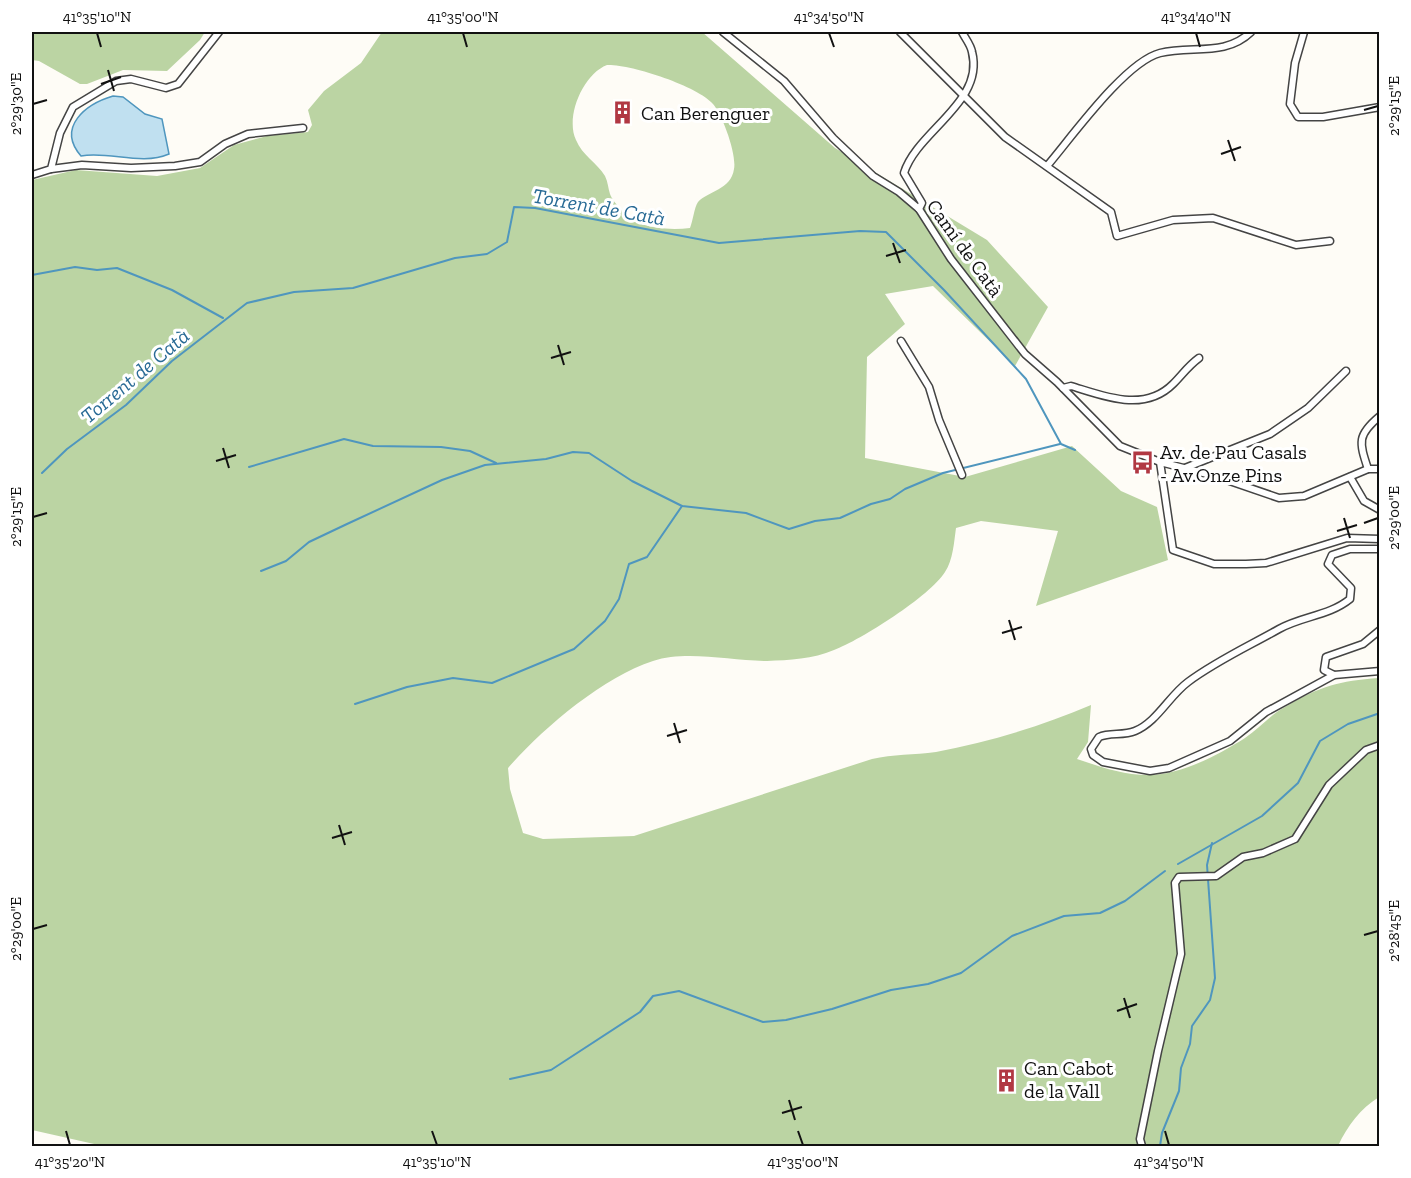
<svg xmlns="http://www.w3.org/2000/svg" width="1411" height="1178" viewBox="0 0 1411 1178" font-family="'Zilla Slab',serif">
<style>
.forest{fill:#bbd4a3;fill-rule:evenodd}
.water{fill:#c0e0f0;stroke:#4f96be;stroke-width:1.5}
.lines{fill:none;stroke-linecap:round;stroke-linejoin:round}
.stream{stroke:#4f96be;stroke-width:2}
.street-casing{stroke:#444;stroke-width:9}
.street{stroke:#fff;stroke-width:6}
.ticks{fill:none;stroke:#111;stroke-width:2}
.labels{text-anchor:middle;stroke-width:6;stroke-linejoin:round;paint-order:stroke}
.poi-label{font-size:20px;fill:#111;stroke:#fff;text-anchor:start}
.street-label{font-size:20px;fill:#111;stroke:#fff}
.water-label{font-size:21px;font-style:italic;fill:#286a95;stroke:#fff}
.neatline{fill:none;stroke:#111;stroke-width:2}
.ticks-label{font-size:15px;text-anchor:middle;fill:#111}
</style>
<rect width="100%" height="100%" fill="#fefcf6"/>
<g class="forest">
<path d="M32,32H205L200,40L167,71L123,70L87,84H80L39,61L32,60Z"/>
<path d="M382,32H702L835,148L987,240L1048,307L1015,366L933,286L885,294L905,324L867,357L865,458L965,477L1072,446L1121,491L1157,507L1168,560L1036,606L1058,531L981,521L956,528C954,542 953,560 945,572C930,596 861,640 834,650C813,659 789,660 767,661C731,661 687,650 653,661C603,677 542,729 508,768L510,789L523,833L543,839L634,836L872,759C893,754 914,755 936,752C989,742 1042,726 1091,705L1088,742L1077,759C1101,767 1123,775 1148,775C1181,775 1218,755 1245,738C1259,729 1270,715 1285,707C1320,686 1339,681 1379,678V1097C1360,1109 1348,1125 1338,1146H103L32,1130V180L76,170L157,176L200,168L234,145L267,136L308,132L312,125L308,110L324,91L361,63ZM607,65C630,64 698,86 713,104C722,114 737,154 734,169C731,190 708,191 698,202C694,208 693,221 690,228C674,230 654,229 639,223C630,220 613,203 610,194C608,188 608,182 605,176C597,163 582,155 576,140C565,117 583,74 607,65Z"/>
</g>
<path class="water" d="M113,96L123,97L145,114L162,119L169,154C141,166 110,151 81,156C56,127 86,104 113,96Z"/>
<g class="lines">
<g class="stream">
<path d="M32,275L75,267L97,270L117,268L172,290L223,318"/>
<path d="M249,467L344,439L373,446L441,447L470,451L496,463"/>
<path d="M42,473L67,449L126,405L172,361L247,303L294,292L353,288L455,258L487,254L507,242L514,207L535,208L719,243L860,231L886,232L944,290L1026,379L1061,444L1075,450"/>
<path d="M261,571L286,561L309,542L347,524L442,480L485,465L546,459L573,452L589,453L632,481L682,506L746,513L789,529L815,521L840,518L871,504L890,499L905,489L943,473L1060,444"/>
<path d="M355,704L407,687L453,678L492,683L574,649L605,621L619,599L629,564L647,557L682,506"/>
<path d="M1178,864L1262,816L1298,783L1320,741L1348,724L1380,713"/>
<path d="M510,1079L551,1070L640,1012L653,996L679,991L763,1022L786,1020L832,1009L891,990L928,984L961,973L1012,936L1064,916L1100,913L1125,901L1165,871"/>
<path d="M1160,1146L1162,1133L1179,1091L1181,1068L1190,1044L1192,1026L1210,1000L1215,978L1207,865L1212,843"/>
</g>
<defs>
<g id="street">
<path d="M723,32L784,81L833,138L873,176L899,192L919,209L951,259L1025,354L1057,382L1120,446L1160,462L1215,476L1279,498L1304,496L1368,469H1380"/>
<path d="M900,32L1005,137L1111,212L1117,236L1173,220L1213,218L1296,245L1330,241"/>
<path d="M1304,32L1295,63L1290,104L1298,117H1323L1380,107"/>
<path d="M1047,166C1071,138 1125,62 1160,53C1192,45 1225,57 1251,32"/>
<path d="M51,169L82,165L131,168L175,166L200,162L225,144L248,134L303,128"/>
<path d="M32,175L51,169L60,133L73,107L116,81L131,79L166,88L178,84L219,32"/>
<path d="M919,209L922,203L904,173C917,131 985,102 972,52C971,45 965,38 962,32"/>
<path d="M901,341L929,387L939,420L962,475"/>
<path d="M1063,388L1071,386C1104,396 1144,413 1173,384C1182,375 1188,366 1199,358"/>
<path d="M1160,462L1173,550L1214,564H1246L1266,563L1347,538L1380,539"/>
<path d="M1185,468L1270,434L1308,408L1346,371"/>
<path d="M1368,469C1359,442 1357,435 1380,416"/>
<path d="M1350,477L1364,501L1380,510"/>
<path d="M1380,549H1350L1332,555L1328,564L1351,588L1350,599C1329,616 1302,616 1279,629C1249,646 1216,661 1188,682C1169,696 1157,722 1135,731C1123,736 1110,732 1099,737L1091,749L1093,755L1103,762L1150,771L1169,768L1230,741L1266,712L1334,675L1380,671"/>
<path d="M1334,675L1324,670L1326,657L1363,644L1380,630"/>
<path d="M1142,1146L1140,1139L1158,1051L1181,954L1175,883L1179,877L1216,876L1243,857L1263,853L1295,839L1329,785L1366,750L1380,745"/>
</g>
</defs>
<use href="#street" class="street-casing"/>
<use href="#street" class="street"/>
</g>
<path class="ticks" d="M97,33L101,47M463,33L467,47M829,33L834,47M1196,33L1200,47M108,70L114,91M101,84L121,77M33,104L47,100M1364,110L1378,106M1228,140L1235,161M1221,154L1241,147M893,243L900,263M886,256L906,250M558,345L564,365M551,358L571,352M223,448L229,468M216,461L236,455M33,517L47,513M1344,518L1350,538M1364,523L1378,518M1337,531L1357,525M1009,620L1015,640M1002,633L1022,627M674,723L680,743M667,736L687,730M339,825L345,845M332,838L352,832M33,929L47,925M1364,935L1378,931M1124,998L1130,1018M1117,1011L1137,1004M789,1100L795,1120M782,1113L802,1107M66,1131L70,1145M432,1131L437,1145M798,1131L803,1145M1165,1131L1169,1145"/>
<defs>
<symbol id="building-bare" viewBox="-9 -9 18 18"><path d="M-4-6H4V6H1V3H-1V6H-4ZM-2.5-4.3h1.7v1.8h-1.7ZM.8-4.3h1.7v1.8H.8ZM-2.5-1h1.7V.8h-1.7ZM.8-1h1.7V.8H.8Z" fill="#b13843" stroke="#fff" stroke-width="2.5" paint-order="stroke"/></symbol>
<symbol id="bus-bare" viewBox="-9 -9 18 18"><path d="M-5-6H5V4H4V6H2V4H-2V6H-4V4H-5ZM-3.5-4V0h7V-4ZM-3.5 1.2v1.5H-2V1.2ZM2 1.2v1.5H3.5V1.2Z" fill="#b13843" stroke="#fff" stroke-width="2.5" paint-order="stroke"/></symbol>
</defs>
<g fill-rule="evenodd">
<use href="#building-bare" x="606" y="96" width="33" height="33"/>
<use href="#bus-bare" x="1126" y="446" width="33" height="33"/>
<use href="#building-bare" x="990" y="1064" width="33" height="33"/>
</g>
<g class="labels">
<g class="poi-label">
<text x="641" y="120">Can Berenguer</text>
<text x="1160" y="459">Av. de Pau Casals<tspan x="1160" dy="23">- Av.Onze Pins</tspan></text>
<text x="1024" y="1075">Can Cabot<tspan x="1024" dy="23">de la Vall</tspan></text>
</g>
<g class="street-label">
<text transform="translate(965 248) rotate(54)" y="7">Camí de Catà</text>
</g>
<g class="water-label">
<text transform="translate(599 207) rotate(10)" y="7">Torrent de Catà</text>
<text transform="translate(135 376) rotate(-40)" y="7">Torrent de Catà</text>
</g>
</g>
<rect width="1411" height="1178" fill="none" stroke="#ffffff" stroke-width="66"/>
<rect x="33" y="33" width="1345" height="1112" class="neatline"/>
<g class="ticks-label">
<text x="97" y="22">41°35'10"N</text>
<text x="463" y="22">41°35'00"N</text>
<text x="829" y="22">41°34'50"N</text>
<text x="1196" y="22">41°34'40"N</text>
<text transform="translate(16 104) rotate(-90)" y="5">2°29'30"E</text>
<text transform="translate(1394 106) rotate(-90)" y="5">2°29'15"E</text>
<text transform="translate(16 517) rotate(-90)" y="5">2°29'15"E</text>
<text transform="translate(1394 518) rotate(-90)" y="5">2°29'00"E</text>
<text transform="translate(16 929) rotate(-90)" y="5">2°29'00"E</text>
<text transform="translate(1394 931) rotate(-90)" y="5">2°28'45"E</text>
<text x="70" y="1167">41°35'20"N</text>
<text x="437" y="1167">41°35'10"N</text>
<text x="803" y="1167">41°35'00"N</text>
<text x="1169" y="1167">41°34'50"N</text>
</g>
</svg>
